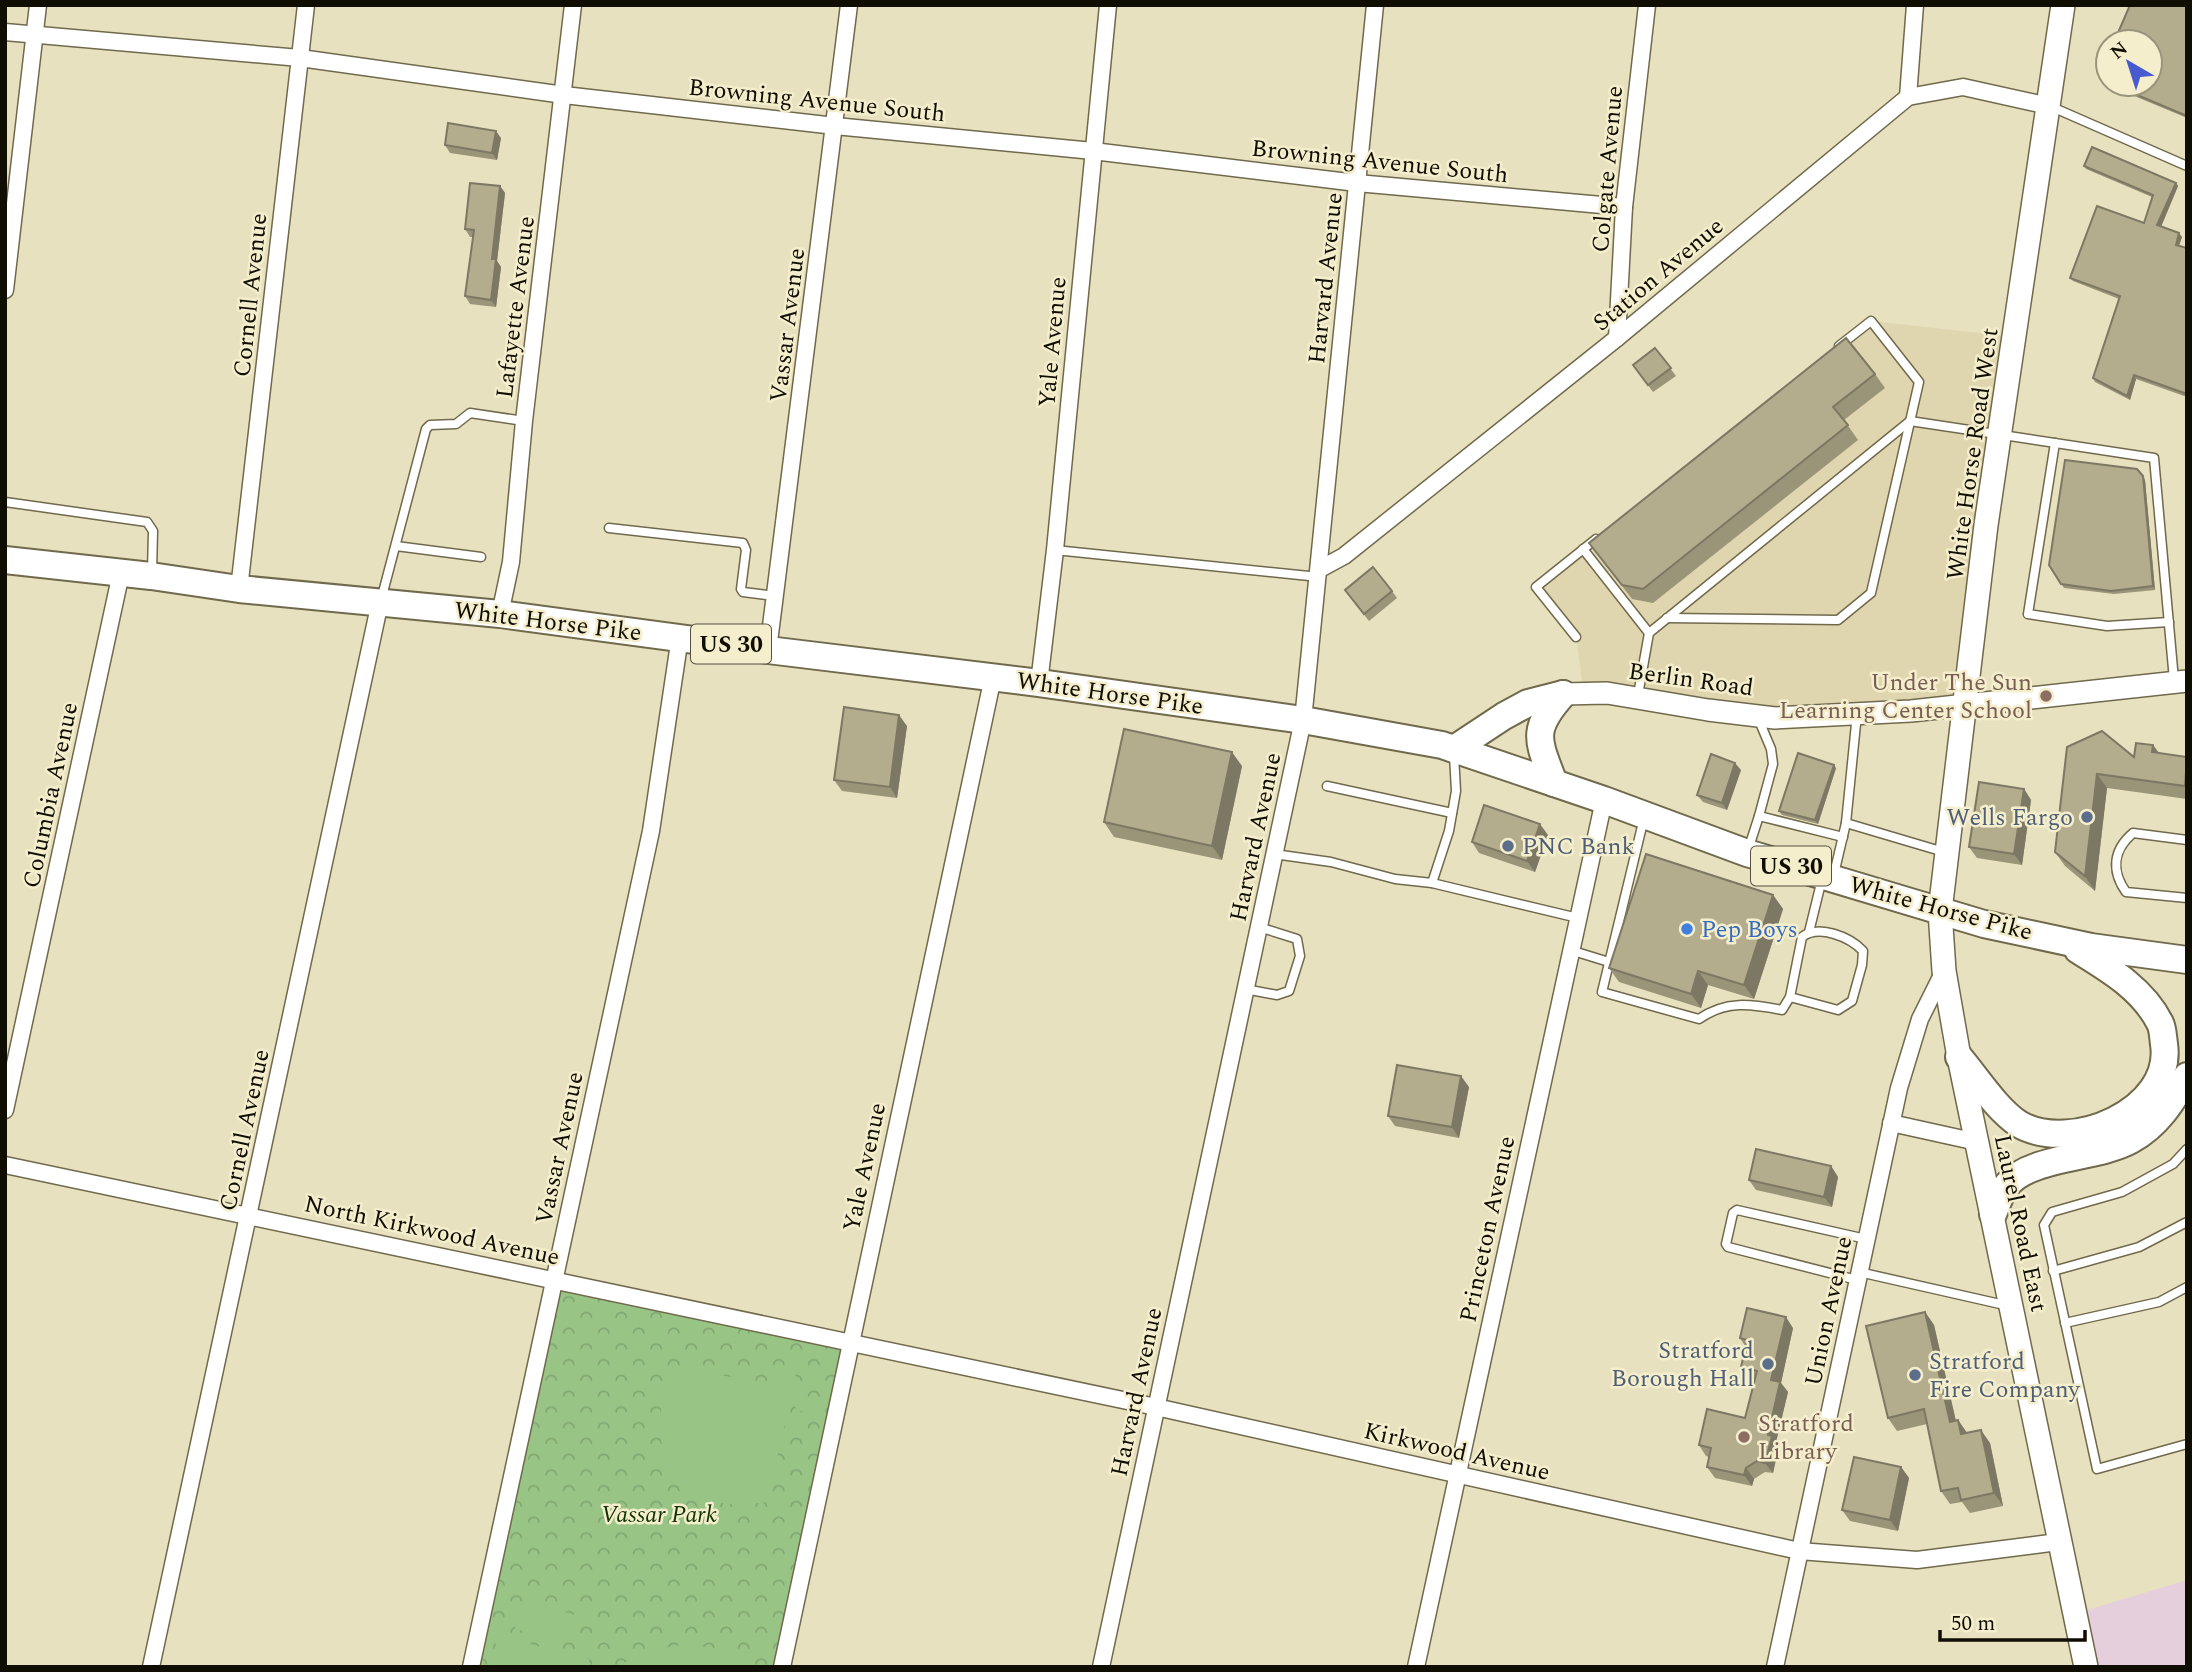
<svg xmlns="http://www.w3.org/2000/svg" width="2192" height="1672" viewBox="0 0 2192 1672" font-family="Spectral,serif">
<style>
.built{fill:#dfd5ae}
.education{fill:#e5cfdc}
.park{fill:url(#park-crowns)}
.pitch{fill:#98c486}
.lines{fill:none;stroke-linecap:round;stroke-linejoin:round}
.service-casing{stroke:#70694c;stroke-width:11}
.minor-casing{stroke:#70694c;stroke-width:19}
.tertiary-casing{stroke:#70694c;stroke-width:24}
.secondary-casing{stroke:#70694c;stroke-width:26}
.trunk-casing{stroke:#70694c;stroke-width:30}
.service{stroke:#fff;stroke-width:8}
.minor{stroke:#fff;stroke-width:16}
.tertiary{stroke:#fff;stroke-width:21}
.secondary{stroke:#fff;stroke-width:23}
.trunk{stroke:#fff;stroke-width:26}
.wall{fill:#9a9479}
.shaded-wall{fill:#7d7863}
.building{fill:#b3ac8d;stroke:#7d7863;stroke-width:2}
.education-dot{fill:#8d6e63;stroke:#f5eecd;stroke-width:2.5}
.service-dot{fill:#5c6f8a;stroke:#f5eecd;stroke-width:2.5}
.shop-dot{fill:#3f7fe0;stroke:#f5eecd;stroke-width:2.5}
.labels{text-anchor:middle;stroke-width:5;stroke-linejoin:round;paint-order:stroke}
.shield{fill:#f5eecd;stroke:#555040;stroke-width:2}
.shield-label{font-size:23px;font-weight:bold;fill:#100d03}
.street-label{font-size:24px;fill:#100d03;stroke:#f5eecd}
.education-label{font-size:24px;fill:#785e54;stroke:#f5eecd;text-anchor:end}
.service-label{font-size:24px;fill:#4e5e75;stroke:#f5eecd;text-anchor:end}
.shop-label{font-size:24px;fill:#366cbe;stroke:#f5eecd;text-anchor:start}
.park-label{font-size:24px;font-style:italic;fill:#113400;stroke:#f5eecd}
</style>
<defs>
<pattern id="park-crowns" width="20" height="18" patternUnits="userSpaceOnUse" patternTransform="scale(1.75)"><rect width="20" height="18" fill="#98c486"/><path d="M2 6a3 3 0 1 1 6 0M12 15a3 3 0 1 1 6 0" fill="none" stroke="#82a772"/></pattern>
</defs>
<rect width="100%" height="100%" fill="#e8e1c0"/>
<path class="built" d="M1871,321L2015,337L1965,706L1775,718L1584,694L1576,637L1536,587Z"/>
<path class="education" d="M2187,1580V1667H2086L2074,1614Z"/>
<path class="park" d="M554,1279L850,1341L782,1667H471Z"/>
<g class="pitch">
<path d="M680,1367L776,1386L781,1384L777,1377L781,1372L795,1375L807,1398L802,1411H798L794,1405L789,1406L767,1502C747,1505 722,1507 703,1497C653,1471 648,1409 680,1367Z"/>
<path d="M522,1601L583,1617L576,1644L515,1629Z"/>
<path d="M498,1636L589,1659L587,1667H490Z"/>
<path d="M682,1645C707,1646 729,1649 752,1657L750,1667H617C638,1654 658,1648 682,1645Z"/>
</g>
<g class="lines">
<defs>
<g id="service">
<path d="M2052,107L2187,166"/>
<path d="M2055,443L2028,614L2107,626L2169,622"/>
<path d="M5,502L147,522L153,531L152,572"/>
<path d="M609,528L743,543L746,550L741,589L743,592L775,596"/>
<path d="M396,546L481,557"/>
<path d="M1583,549L1649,633"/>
<path d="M1055,550L1319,577"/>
<path d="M381,600L426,429L430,425L456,424L470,413L524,421"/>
<path d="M1667,618L1838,620L1871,593L1919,382L1871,321L1839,346"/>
<path d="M1576,637L1536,587L1596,539"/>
<path d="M1638,695L1649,633L1910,421L2154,458L2174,680"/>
<path d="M1758,718L1771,749L1773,764L1759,816"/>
<path d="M1327,786L1452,813"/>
<path d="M1644,818L1602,992L1699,1019C1726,1000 1751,1004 1782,1010L1790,997L1838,1010L1852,1001L1862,965L1863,951C1850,937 1819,924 1802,937L1790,997"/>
<path d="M1846,823L1857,714"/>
<path d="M2187,840L2133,833C2113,850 2111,871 2126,892L2187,898"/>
<path d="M1748,850L1759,816L1843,837"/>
<path d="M1274,854L1331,862L1395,879L1432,883L1449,831L1456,791L1454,755"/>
<path d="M1834,874L1846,823L1944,852"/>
<path d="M1432,883L1578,918"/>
<path d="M1809,932L1822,879"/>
<path d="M1570,950L1609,962"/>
<path d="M1245,989L1277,995L1289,991L1300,956L1297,939L1259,927"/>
<path d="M2187,1149L2173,1164L2122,1192L2052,1212L2044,1225L2097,1469L2187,1444"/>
<path d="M2053,1271L2139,1247L2187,1222"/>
<path d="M1859,1272L2009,1306"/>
<path d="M1857,1280L1728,1247L1726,1244L1733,1213L1737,1210L1866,1239"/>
<path d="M2065,1323L2159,1302L2187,1287"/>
</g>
<g id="minor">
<path d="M5,32L300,58L564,95L835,126L1093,151L1357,183L1624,207"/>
<path d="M1908,97L1915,5"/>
<path d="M5,290L38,5"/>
<path d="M1617,338L1624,207L1647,5"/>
<path d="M1320,569L1344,556L1617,338L1908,97L1963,87L2049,106"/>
<path d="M239,589L306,5"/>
<path d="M500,614L511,562L524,421L573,5"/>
<path d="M768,650L849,5"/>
<path d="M1039,683L1055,550L1108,5"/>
<path d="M5,1110L121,573"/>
<path d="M1891,1123L1977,1142"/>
<path d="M5,1165L1156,1407L1799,1551L1917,1560L2058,1542"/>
<path d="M151,1667L380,602"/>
<path d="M471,1667L651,831L680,637"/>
<path d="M782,1667L993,677"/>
<path d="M1101,1667L1303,720L1375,5"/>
<path d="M1416,1667L1604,800"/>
<path d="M1775,1667L1899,1088L1920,1019L1944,971"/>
</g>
<path id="tertiary" d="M1563,694L1607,693L1708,710L1775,718L1911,711L2187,681"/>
<path id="secondary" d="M2063,5L1986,525L1940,911L1944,971L1959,1057L2086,1667"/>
<g id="trunk">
<path d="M5,560L151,576L239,589L500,614L768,650L1039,683L1303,720L1442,745L1604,800L1747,853L1984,924L2091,947L2187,960"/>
<path d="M1454,749L1504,716L1528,703L1563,694"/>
<path d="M1554,783C1538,740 1530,731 1563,694"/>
<path d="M1959,1057C1976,1077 1997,1110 2019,1124C2070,1154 2174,1111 2164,1044C2163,1037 2163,1029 2160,1023C2143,989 2109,969 2078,950"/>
<path d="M1993,1214C1997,1205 2000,1193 2007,1185C2031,1156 2097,1159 2131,1140C2158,1125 2172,1102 2187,1076"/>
</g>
</defs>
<use href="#service" class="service-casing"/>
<use href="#minor" class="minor-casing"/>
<use href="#tertiary" class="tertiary-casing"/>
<use href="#secondary" class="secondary-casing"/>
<use href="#trunk" class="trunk-casing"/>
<use href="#service" class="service"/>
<use href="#minor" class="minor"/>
<use href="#tertiary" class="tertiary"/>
<use href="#secondary" class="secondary"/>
<use href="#trunk" class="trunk"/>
</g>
<g class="wall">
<path d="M2187,5V118L2120,90L2118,87L2150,42H2127L2120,39L2117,35Z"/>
<path d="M501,138L497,160L450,153L445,145Z"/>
<path d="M2084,166L2176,183L2178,186L2161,227L2182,237L2179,246L2187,248V397L2136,379L2130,400L2095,382L2093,378L2119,299L2073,281L2070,278L2144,223L2152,197L2086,169Z"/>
<path d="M500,186L505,193L497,261L501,267L496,307L470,304L465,296L473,237H470L465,229Z"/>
<path d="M1655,348L1676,376L1653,392L1633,365Z"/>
<path d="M1875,374L1885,388L1844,420L1858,440L1653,603L1632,599L1589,543Z"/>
<path d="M2145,480L2155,590L2114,594L2064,588L2049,565Z"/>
<path d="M1345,590L1392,591L1397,598L1369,621Z"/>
<path d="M907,726L897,798L842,791L834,780Z"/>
<path d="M2153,745L2159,753L2187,757V799L2107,788L2095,891L2065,866L2055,852L2067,747L2134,757Z"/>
<path d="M1242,766L1222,860L1114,837L1104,822Z"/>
<path d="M1836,768L1818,824L1782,815L1779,811Z"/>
<path d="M1741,770L1727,810L1703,802L1697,795Z"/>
<path d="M2024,789L2031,800L2022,865L1977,858L1969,847Z"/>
<path d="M1548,835L1535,872L1479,853L1472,842Z"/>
<path d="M1773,895L1783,909L1754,999L1708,985L1701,1008L1619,982L1609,968Z"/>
<path d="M1469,1087L1459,1138L1395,1126L1388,1116Z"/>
<path d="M1831,1166L1838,1177L1832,1207L1756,1190L1749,1180Z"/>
<path d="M1925,1312L1934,1325L1956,1421L1958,1420L1967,1433L1990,1443L2003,1506L1970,1513L1962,1502L1950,1504L1941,1491L1927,1424L1897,1431L1888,1418Z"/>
<path d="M1793,1328L1781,1383L1788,1392L1776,1442L1779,1446L1773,1473L1765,1472L1754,1479L1752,1486L1715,1478L1707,1467L1709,1457L1706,1456L1699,1445L1745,1418L1755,1379L1748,1378L1741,1367L1745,1346L1740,1338Z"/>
<path d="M1901,1467L1909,1478L1898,1531L1850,1521L1842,1510Z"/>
</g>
<g class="shaded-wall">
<path d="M496,131L501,138L497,160L492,153Z"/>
<path d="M2176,183L2178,186L2160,229L2157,225Z"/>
<path d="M500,186L505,193L497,261L501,267L496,307L491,300L492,259Z"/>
<path d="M2179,233L2182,237L2178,248L2176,245Z"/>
<path d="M2134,375L2136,379L2130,400L2127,396Z"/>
<path d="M2143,476L2145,480L2155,590L2153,586Z"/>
<path d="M899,715L907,726L897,798L890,787Z"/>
<path d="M2153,745L2163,759L2152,752Z"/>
<path d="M1232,752L1242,766L1222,860L1212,846Z"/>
<path d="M1735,763L1741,770L1727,810L1722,803Z"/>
<path d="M1834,765L1836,768L1818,824L1815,820Z"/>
<path d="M2097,774L2107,788L2095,891L2085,876Z"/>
<path d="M2024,789L2031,800L2022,865L2014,854Z"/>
<path d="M1540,824L1548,835L1535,872L1527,861Z"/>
<path d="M1773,895L1783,909L1754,999L1744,985Z"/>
<path d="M1698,971L1708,985L1701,1008L1691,994Z"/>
<path d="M1461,1076L1469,1087L1459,1138L1452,1127Z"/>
<path d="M1831,1166L1838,1177L1832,1207L1824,1197Z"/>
<path d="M1925,1312L1934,1325L1959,1435L1950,1422Z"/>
<path d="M1786,1317L1793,1328L1781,1383L1788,1392L1776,1442L1779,1446L1773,1473L1765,1463L1771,1380Z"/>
<path d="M1958,1420L1967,1433L1961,1434Z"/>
<path d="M1981,1430L1990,1443L2003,1506L1994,1493Z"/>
<path d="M1901,1467L1909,1478L1898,1531L1890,1520Z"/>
<path d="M1746,1468L1754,1479L1752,1486L1744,1475Z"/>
</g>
<g class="building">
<path d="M2130,5H2187V116L2118,87L2119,84H2150V42H2133L2117,35Z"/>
<path d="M448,123L496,131L492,153L445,145Z"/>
<path d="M2092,147L2176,183L2157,225L2179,233L2176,245L2187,248V394L2134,375L2127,396L2093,378L2120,296L2070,278L2097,206L2144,223L2153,195L2084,166Z"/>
<path d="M470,183L500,186L492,259H496L491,300L465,296L474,230L465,229Z"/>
<path d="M1846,338L1875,374L1833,407L1848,425L1643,589L1622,585L1589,543Z"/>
<path d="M1655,348L1671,368L1648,385L1633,365Z"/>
<path d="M2065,460L2137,469L2143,476L2153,586L2111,591L2061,584L2049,565Z"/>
<path d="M1373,567L1392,591L1364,614L1345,590Z"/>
<path d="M844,707L899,715L890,787L834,780Z"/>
<path d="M1124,729L1232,752L1212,846L1104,822Z"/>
<path d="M2102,731L2134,757L2136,743L2153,745L2152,752L2187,757L2185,786L2097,774L2085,876L2055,852L2067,747Z"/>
<path d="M1798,753L1834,765L1815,820L1779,811Z"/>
<path d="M1711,754L1735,763L1722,803L1697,795Z"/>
<path d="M1979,782L2024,789L2014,854L1969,847Z"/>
<path d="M1484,805L1540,824L1527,861L1472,842Z"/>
<path d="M1646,854L1773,895L1744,985L1698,971L1691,994L1609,968Z"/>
<path d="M1397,1065L1461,1076L1452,1127L1388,1116Z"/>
<path d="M1756,1149L1831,1166L1824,1197L1749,1180Z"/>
<path d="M1747,1308L1786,1317L1771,1380L1780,1382L1768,1435L1772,1436L1765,1463L1757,1461L1746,1468L1744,1475L1707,1467L1711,1448L1699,1445L1707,1409L1745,1418L1757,1371L1741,1367L1747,1340L1740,1338Z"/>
<path d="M1925,1312L1950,1422L1958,1420L1961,1434L1981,1430L1994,1493L1961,1500L1958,1488L1941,1491L1924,1409L1888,1418L1866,1326Z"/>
<path d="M1854,1457L1901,1467L1890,1520L1842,1510Z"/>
</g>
<g class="education-dot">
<circle cx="2046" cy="696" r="7"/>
<circle cx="1744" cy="1437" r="7"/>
</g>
<g class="service-dot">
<circle cx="2087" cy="817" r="7"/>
<circle cx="1508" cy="846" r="7"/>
<circle cx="1768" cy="1364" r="7"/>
<circle cx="1915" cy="1375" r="7"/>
</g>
<circle class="shop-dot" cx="1687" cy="929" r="7"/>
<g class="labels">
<g class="shield">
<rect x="691" y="624.5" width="80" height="39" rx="5"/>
<rect x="1751" y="846.5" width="80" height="39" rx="5"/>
</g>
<g class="shield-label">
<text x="731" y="652">US 30</text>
<text x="1791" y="874">US 30</text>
</g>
<g class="street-label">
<text transform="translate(817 100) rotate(6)" y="8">Browning Avenue South</text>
<text transform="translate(1380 161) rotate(6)" y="8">Browning Avenue South</text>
<text transform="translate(1607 169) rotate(-85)" y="8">Colgate Avenue</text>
<text transform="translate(1658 274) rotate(-40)" y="8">Station Avenue</text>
<text transform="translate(1325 278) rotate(-84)" y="8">Harvard Avenue</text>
<text transform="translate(250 295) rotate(-84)" y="8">Cornell Avenue</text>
<text transform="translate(515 307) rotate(-83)" y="8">Lafayette Avenue</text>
<text transform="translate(787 325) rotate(-83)" y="8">Vassar Avenue</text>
<text transform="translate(1052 342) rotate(-85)" y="8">Yale Avenue</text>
<text transform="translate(1972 454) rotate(-82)" y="8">White Horse Road West</text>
<text transform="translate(548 621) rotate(7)" y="8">White Horse Pike</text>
<text transform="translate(1691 679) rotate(8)" y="8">Berlin Road</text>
<text transform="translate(1110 693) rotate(8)" y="8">White Horse Pike</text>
<text transform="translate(50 795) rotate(-78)" y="8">Columbia Avenue</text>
<text transform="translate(1255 837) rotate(-78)" y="8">Harvard Avenue</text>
<text transform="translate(1941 908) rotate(15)" y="8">White Horse Pike</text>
<text transform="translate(244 1130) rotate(-78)" y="8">Cornell Avenue</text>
<text transform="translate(559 1148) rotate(-78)" y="8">Vassar Avenue</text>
<text transform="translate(864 1167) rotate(-78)" y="8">Yale Avenue</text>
<text transform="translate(2021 1223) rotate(78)" y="8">Laurel Road East</text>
<text transform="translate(1487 1229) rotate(-78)" y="8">Princeton Avenue</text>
<text transform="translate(432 1230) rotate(12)" y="8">North Kirkwood Avenue</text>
<text transform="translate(1828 1311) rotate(-78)" y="8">Union Avenue</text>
<text transform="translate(1136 1392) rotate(-78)" y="8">Harvard Avenue</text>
<text transform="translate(1457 1451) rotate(13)" y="8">Kirkwood Avenue</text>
</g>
<g class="education-label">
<text x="2032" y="690">Under The Sun<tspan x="2032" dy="28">Learning Center School</tspan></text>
<text x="1758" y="1431" text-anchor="start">Stratford<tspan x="1758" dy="28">Library</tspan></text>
</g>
<g class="service-label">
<text x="2073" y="825">Wells Fargo</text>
<text x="1522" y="854" text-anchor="start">PNC Bank</text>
<text x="1754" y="1358">Stratford<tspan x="1754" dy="28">Borough Hall</tspan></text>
<text x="1929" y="1369" text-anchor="start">Stratford<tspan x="1929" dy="28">Fire Company</tspan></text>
</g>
<g class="shop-label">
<text x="1701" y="937">Pep Boys</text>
</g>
<g class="park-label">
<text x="659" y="1522">Vassar Park</text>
</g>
</g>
<rect width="2192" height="1672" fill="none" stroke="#100d03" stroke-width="14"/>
<g transform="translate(2129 63) rotate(321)"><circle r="33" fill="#f5eecd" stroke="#99947c" stroke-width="2"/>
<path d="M0-5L12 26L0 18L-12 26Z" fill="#485acf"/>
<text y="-10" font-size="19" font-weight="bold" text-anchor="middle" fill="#100d03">N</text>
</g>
<path d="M1940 1630v10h145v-10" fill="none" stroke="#100d03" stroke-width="3.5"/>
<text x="1951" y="1630" font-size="21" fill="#100d03" stroke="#f5eecd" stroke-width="5" paint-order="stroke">50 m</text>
</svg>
